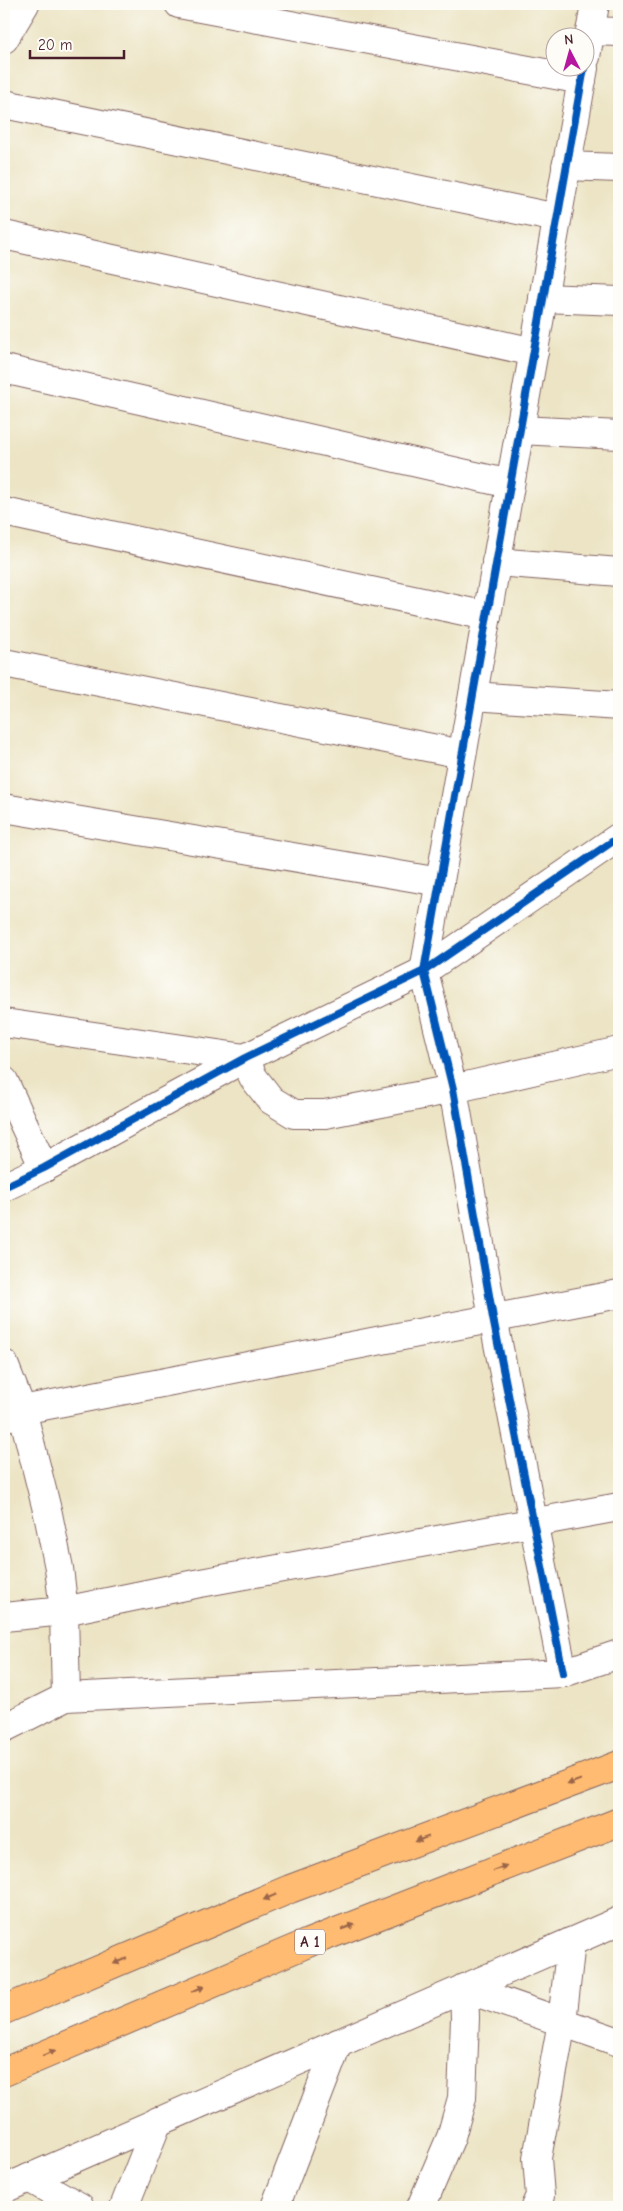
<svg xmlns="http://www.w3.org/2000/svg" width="623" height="2211" viewBox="0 0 623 2211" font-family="'Comic Neue',sans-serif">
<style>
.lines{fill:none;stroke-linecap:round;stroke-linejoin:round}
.minor-casing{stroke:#836461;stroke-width:30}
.highway-casing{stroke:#836461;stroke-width:30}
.minor{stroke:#fff;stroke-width:28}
.highway{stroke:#ffbb71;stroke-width:28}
.cycleway-casing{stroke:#fdfcf7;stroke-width:11}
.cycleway{stroke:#0057b8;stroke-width:8}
.oneway{fill:#9b654a}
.labels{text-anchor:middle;stroke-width:4;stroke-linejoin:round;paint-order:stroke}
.shield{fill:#fdfcf7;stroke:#806168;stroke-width:1}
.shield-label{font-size:15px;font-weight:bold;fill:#4a1f2b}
</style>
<rect width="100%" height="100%" fill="#fdfcf7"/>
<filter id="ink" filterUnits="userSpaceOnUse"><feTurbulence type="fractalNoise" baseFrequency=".02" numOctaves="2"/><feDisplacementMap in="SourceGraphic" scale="10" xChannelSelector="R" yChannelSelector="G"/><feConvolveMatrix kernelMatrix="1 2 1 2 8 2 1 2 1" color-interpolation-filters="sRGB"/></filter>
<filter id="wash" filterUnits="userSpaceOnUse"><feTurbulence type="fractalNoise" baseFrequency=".0096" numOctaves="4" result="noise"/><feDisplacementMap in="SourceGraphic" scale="20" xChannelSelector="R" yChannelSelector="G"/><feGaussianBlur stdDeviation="1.12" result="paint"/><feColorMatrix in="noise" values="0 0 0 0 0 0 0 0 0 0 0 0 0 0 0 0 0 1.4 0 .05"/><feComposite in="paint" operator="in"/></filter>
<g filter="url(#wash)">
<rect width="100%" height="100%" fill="#ece4c4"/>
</g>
<g filter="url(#ink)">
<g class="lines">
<defs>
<g id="minor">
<path d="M179,4L582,80"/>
<path d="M590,31L619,32"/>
<path d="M4,39L25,4"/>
<path d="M586,57L595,4"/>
<path d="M4,104L557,218"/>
<path d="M566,166L619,168"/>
<path d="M4,235L534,352"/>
<path d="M543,298L619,301"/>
<path d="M4,369L510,484"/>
<path d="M519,430L619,435"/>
<path d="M4,512L487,616"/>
<path d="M496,562L619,572"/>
<path d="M4,663L462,754"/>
<path d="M473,696L619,706"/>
<path d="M4,808L440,882"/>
<path d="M4,1023L245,1058L253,1077L271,1100L294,1114H325L453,1089L619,1051"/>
<path d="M4,1081L44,1168"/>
<path d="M4,1187L44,1168L245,1058L424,971L619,837"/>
<path d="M4,1364L22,1410L48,1514L59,1568L64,1611L66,1697"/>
<path d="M4,1418L22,1410L619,1294"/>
<path d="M4,1617L64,1611L195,1584L619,1507"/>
<path d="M563,1673L493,1318L453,1089L424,971L584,68"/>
<path d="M4,1728L66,1697L563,1673L619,1654"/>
<path d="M29,2178L80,2207"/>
<path d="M4,2189L619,1921"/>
<path d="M124,2207L158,2121"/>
<path d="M275,2207L338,2043"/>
<path d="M421,2207L451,2137L462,2098L465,2018L464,1988L619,2042"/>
<path d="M535,2207L540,2196L537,2158L562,2022L571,1942"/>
</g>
<g id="highway">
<path d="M4,2010L290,1889L619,1765"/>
<path d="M4,2072L308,1943L619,1822"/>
</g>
</defs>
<use href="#minor" class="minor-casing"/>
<use href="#highway" class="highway-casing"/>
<use href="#minor" class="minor"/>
<use href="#highway" class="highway"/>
<defs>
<g id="cycleway">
<path d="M4,1187L44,1168L245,1058L424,971L619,837"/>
<path d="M563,1673L493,1318L453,1089L424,971L584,68"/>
</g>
</defs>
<use href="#cycleway" class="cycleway-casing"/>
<use href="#cycleway" class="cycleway"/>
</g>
<defs><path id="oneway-solid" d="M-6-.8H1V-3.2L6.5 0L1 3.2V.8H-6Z" transform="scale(1.25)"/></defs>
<g class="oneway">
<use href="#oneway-solid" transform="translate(574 1782) rotate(159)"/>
<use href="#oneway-solid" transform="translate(422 1839) rotate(159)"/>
<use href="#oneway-solid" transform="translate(500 1868) rotate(-21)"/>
<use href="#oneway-solid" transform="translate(270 1897) rotate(157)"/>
<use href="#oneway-solid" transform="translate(348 1927) rotate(-21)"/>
<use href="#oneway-solid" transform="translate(120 1961) rotate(157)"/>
<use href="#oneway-solid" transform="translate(198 1989) rotate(-23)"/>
<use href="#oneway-solid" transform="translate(49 2053) rotate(-23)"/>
</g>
</g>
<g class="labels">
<rect class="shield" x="295" y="1929.5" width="30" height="25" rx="4"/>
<g class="shield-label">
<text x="310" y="1947">A 1</text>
</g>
</g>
<rect width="623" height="2211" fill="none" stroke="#fdfcf7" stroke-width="20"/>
<g transform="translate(570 52) rotate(354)"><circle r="24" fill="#fdfcf7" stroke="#b5a4a5"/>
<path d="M0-4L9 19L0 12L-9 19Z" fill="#b5179e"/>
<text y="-8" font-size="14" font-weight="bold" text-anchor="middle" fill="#4a1f2b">N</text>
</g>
<path d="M30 50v8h94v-8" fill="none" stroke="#4a1f2b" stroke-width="2.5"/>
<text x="38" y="50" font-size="15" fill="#4a1f2b" stroke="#fdfcf7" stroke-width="4" paint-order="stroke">20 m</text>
</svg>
